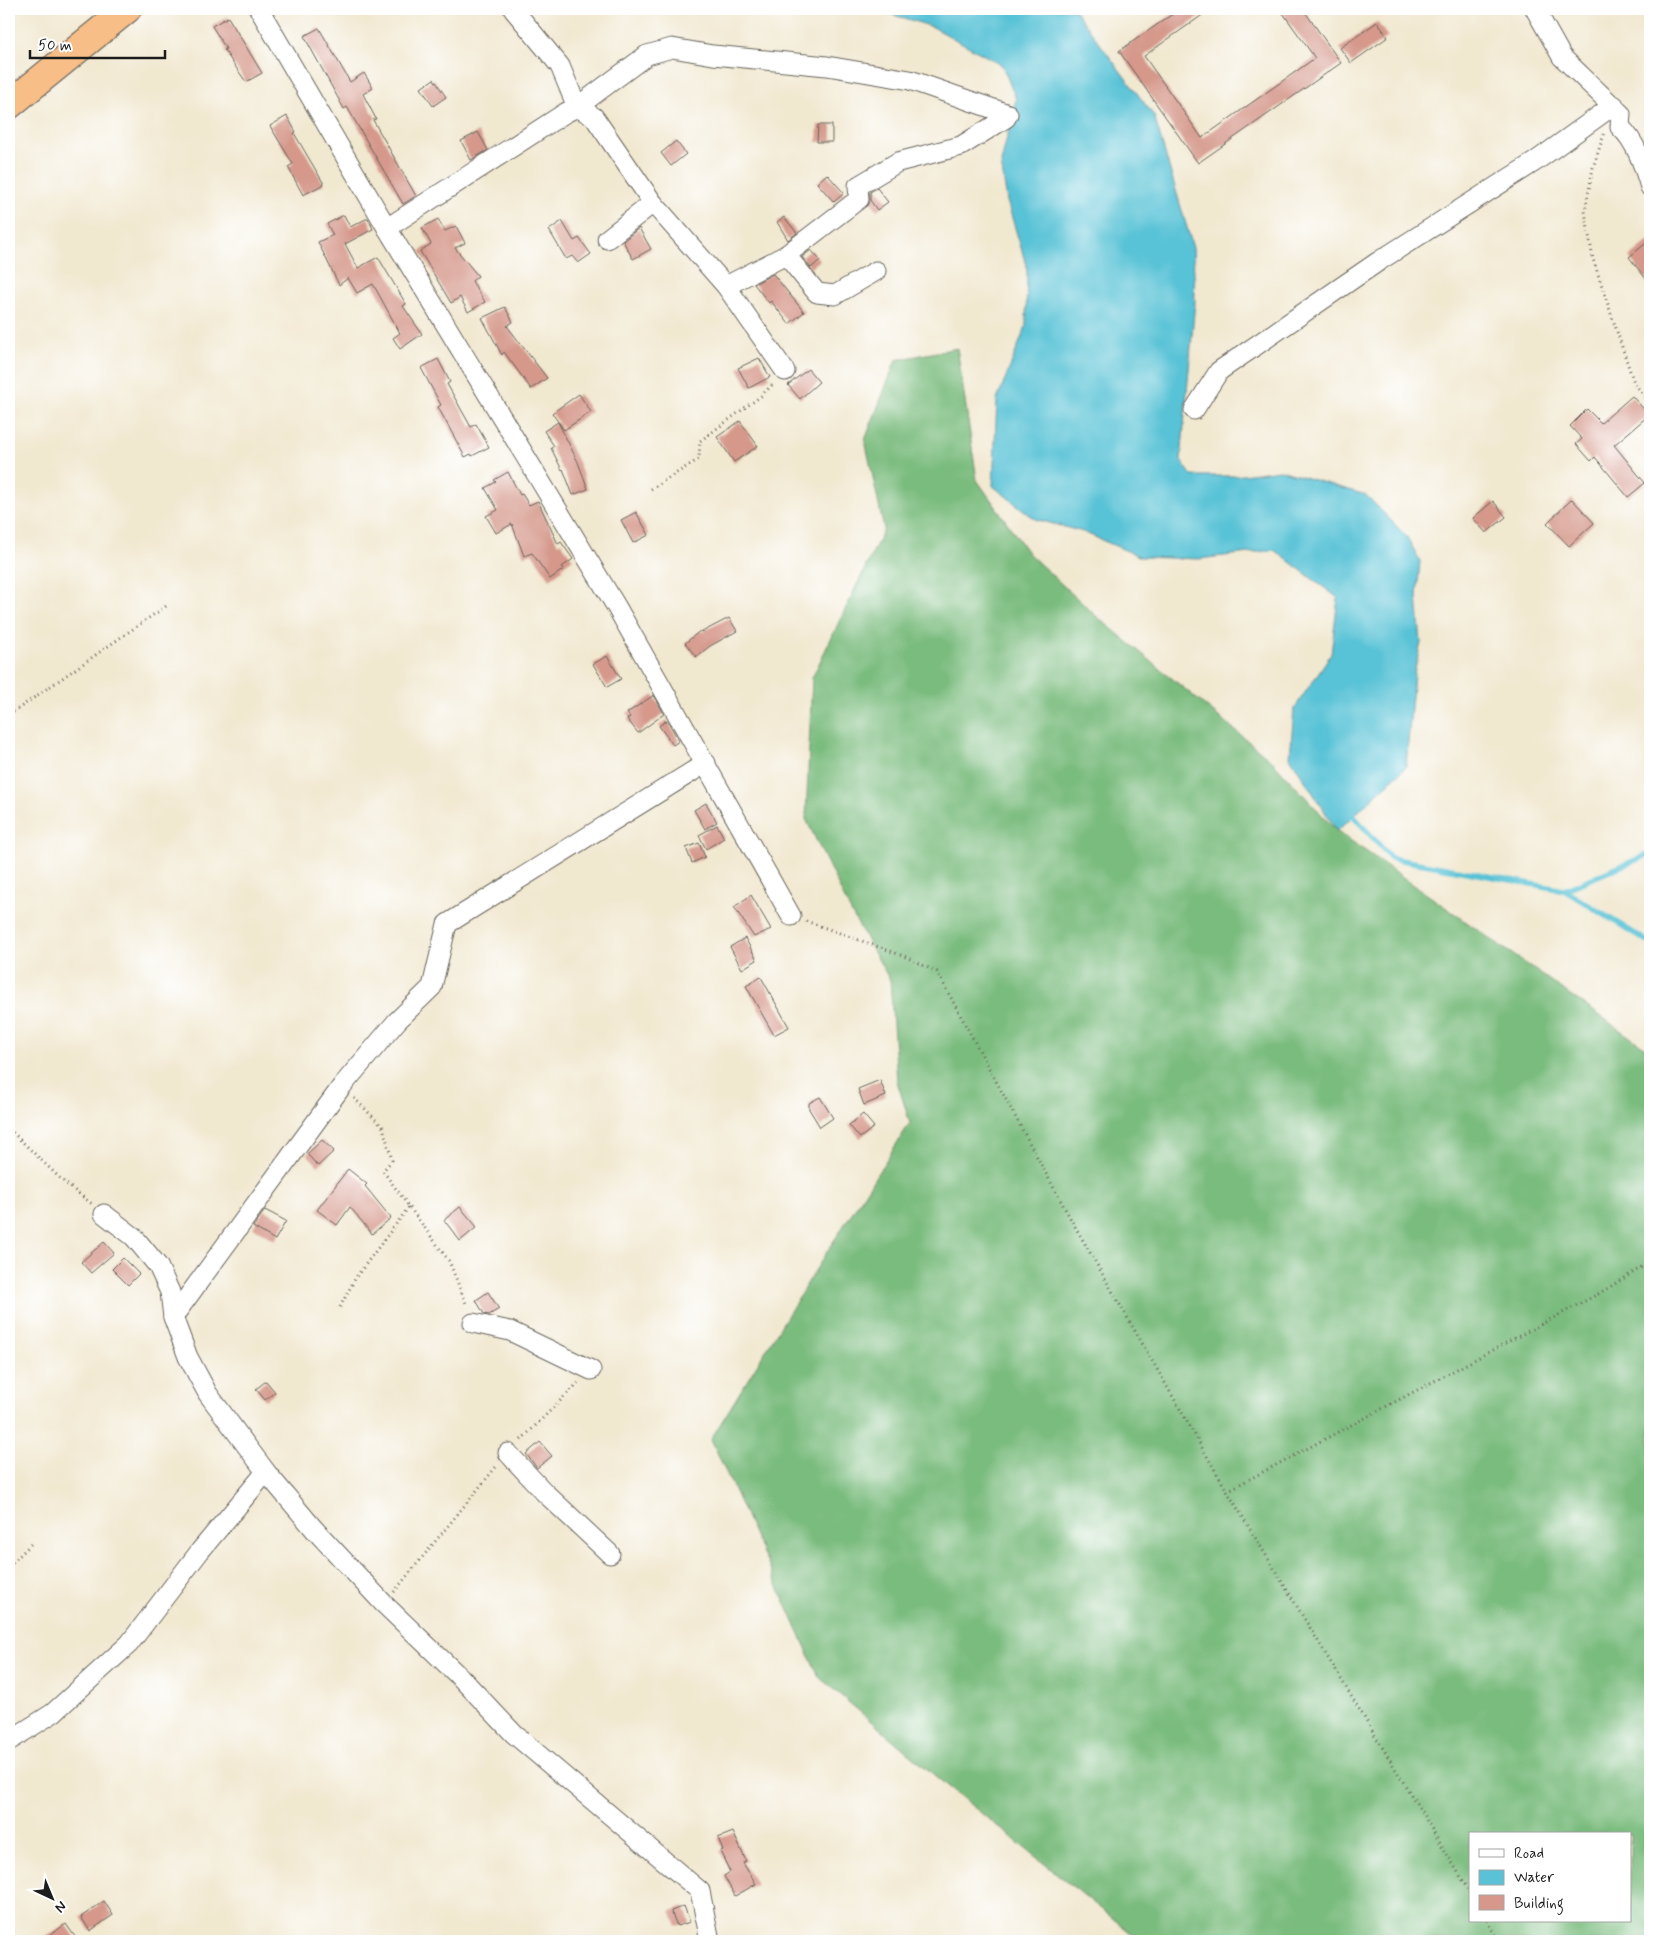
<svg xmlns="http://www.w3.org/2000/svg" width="1659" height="1950" viewBox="0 0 1659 1950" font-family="Mynerve,sans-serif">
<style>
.forest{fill:#7abc7e;stroke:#4b6c4d;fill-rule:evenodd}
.water{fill:#59c2d6;stroke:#3a6f79}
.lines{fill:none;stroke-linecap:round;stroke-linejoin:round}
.stream{stroke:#59c2d6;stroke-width:5.5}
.building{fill:#d5988b}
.minor-casing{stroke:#67635b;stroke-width:21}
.trunk-casing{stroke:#67635b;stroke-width:30}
.path{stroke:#67635b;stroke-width:3;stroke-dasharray:1 4;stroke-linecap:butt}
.minor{stroke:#fff;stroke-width:19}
.trunk{stroke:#f7be87;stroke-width:28}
</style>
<rect width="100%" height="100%" fill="#fff"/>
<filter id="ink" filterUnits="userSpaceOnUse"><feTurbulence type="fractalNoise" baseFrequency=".02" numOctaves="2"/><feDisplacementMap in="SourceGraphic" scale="10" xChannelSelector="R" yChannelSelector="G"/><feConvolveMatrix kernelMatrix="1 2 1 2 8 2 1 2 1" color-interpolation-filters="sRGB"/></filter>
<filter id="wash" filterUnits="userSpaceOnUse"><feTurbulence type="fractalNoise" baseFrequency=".0096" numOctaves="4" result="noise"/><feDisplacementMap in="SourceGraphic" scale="20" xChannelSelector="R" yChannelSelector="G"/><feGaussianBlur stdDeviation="1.12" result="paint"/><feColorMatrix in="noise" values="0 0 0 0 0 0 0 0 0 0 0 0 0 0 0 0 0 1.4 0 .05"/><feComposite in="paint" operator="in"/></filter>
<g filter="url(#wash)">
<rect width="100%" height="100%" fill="#f1e8d0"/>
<path class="forest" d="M957,348L977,480L1029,554L1095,615L1271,760L1337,831L1650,1051V1941H1141L946,1785L819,1677L711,1439L828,1250L910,1123L897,1081L890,980L852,914L806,819L812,678L884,529L865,440L896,360ZM1470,1834H1630V1921H1470Z"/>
<path class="water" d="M874,9H1074L1154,116L1193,248L1195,301L1181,460L1192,476H1235L1280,470L1366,495L1407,537L1420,561L1417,596L1421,643L1414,673L1406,767L1337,831L1290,757L1294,709L1331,654L1338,598L1274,550L1199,559L1141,557L1083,532L1035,519L993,486L997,400L1026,326L1027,268L1007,201L1001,163L1016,99L1002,65L933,27Z"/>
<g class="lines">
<g class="stream">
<path d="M1349,811L1391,858L1564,890L1650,943"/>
<path d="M1564,890L1650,854"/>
</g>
</g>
<g id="blocks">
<g class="building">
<path d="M1180,9H1211L1144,56L1202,138L1315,58L1280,9H1303L1341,63L1198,163L1119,51Z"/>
<path d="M228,17L262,73L246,82L224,50L226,49L212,26Z"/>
<path d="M1377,22L1388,37L1351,63L1340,48Z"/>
<path d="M319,28L350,82L364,73L373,88L363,94L376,119L373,120L416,196L403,204L347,107L344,109L304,36Z"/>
<path d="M434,79L446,97L433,106L421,88Z"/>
<path d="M287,116L296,132L294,133L324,184L303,195L288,167L293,164L270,126Z"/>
<path d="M818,125H832V142H817Z"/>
<path d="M478,132L488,150L471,160L461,141Z"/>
<path d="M676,141L686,154L671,166L661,153Z"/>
<path d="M827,174L844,193L834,202L817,183Z"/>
<path d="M877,188L888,202L877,210L870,200V192Z"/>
<path d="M344,215L350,227L368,218L373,229L345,244L358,268L378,257L406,304L403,306L422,334L400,349L393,338L400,333L373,284L357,293L348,278L339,285L318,242L333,235L327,224Z"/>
<path d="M784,217L797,233L788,240L777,222Z"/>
<path d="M438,219L445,231L456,226L465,243L455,248L478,276L472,281L485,302L468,312L460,297L451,303L420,251L431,244L422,228Z"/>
<path d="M562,221L574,241L579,238L591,254L578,263L572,256L566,259L549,230Z"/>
<path d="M639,228L651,249L633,259L623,241Z"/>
<path d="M1650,240V284L1629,257Z"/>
<path d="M811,250L820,260L811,268L802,257Z"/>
<path d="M773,274L804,312L789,324L771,301L769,303L754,284Z"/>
<path d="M505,307L513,322L507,326L547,378L531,389L504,352L502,355L482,318Z"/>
<path d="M759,358L770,377L749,388L738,368Z"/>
<path d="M438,359L450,382L447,384L471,427L476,424L489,447L472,456L471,454L465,457L438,407L441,405L421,368Z"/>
<path d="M808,369L819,382L800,399L788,385Z"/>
<path d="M579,394L591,412L564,430L552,413Z"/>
<path d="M1632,396L1649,415L1614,445L1645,483L1628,497L1595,457L1591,461L1576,444L1582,439L1570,426L1587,409L1601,423Z"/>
<path d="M740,421L758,446L734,462L717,437Z"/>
<path d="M558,422L578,462L588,489L573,495L563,469L562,470L551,448L554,446L544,431Z"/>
<path d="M508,472L520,495L522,494L529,505L538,501L558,544L561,542L573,559L562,567L564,569L550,579L532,553L524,556L512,524L496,533L486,516L498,510L485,488L496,482L494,480Z"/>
<path d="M1572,499L1594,523L1569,546L1547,523Z"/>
<path d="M1493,501L1506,517L1486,533L1473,518Z"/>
<path d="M636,512L649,535L633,543L621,520Z"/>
<path d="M729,618L737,631L710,646L696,657L685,643L700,631L702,632Z"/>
<path d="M607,656L621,679L607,687L593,664Z"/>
<path d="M654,695L664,714L638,733L627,719L630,717L627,713Z"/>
<path d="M667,720L679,741L673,745L659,726Z"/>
<path d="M706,803L717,822L705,829L694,810Z"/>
<path d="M717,825L724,838L706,849L699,835Z"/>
<path d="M699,843L705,857L692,863L686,848Z"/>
<path d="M751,895L771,929L754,937L734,907Z"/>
<path d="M745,938L757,960L742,969L730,947Z"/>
<path d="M761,977L789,1027L774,1035L746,986Z"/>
<path d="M880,1080L886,1096L864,1105L858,1089Z"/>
<path d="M820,1097L833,1118L820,1127L809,1109V1103Z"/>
<path d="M863,1114L874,1127L860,1138L849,1125Z"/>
<path d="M322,1140L334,1151L318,1166L307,1154Z"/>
<path d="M348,1169L367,1184L365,1186L391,1218L372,1234L350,1207L337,1225L317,1210Z"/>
<path d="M460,1207L477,1227L460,1241L444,1220Z"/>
<path d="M265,1210L286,1221L275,1240L253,1227Z"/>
<path d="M104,1242L114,1253L91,1273L81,1262Z"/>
<path d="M123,1258L139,1274L128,1285L112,1269Z"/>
<path d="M488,1292L499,1309L489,1315L484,1314L476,1300Z"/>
<path d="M266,1381L275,1392L265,1400L256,1389Z"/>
<path d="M540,1442L552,1456L537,1468L526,1454Z"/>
<path d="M733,1832L746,1861L743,1863L756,1884L735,1896L724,1876L730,1872L720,1851L723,1850L718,1838Z"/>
<path d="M104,1901L113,1915L90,1931L81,1917Z"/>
<path d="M684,1906L690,1922L677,1926L671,1911Z"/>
<path d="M66,1924L78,1941H40Z"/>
</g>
</g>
</g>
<g filter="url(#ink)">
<use href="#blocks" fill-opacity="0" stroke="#67635b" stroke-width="1"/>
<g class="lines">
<defs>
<g id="minor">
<path d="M259,9L387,228L616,606L791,916"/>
<path d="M513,9L560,66L577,107L594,117L653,203L726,286L785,371"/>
<path d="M1535,9L1562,57L1621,114L1620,127C1636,141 1644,167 1650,187"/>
<path d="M387,228L565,113L577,107L647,55L672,48L713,55L827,66L910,80L1008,114L1006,118L961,146L898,162L858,186L859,199L786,255L726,286"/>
<path d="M607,239L653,203"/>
<path d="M786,255L817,293L835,295L876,271"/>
<path d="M1194,410L1219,371L1379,261L1536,161L1614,105"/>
<path d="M104,1214L134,1237L158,1266L170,1292L173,1317L188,1357L208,1394L266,1472L314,1529L384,1604L463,1680L514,1734L700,1891L710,1941"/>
<path d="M173,1317L342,1086L397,1021L432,987L447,924L706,763"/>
<path d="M473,1323L510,1331L591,1370"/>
<path d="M508,1453L544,1492L610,1554"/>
<path d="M9,1741L53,1713L129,1644L200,1551L266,1472"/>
</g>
<path id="trunk" d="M9,105L127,9"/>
</defs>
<use href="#minor" class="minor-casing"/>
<use href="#trunk" class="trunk-casing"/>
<g class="path">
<path d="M1604,134L1593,168L1585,211L1593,259L1634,383L1650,403"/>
<path d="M651,489L699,459L700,441L761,396L774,383"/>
<path d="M9,715L169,604"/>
<path d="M806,921L904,956L937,972L1069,1216L1227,1491L1470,1892"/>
<path d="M354,1098L383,1127L392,1160L383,1171L449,1261L467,1306"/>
<path d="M9,1129L65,1183L92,1204"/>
<path d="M340,1307L356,1277L409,1207"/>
<path d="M521,1440L578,1383"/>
<path d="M1227,1491L1600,1293L1650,1262"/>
<path d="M9,1566L33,1542"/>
<path d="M394,1592L496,1467"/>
<path d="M1487,1921L1498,1941"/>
</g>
<use href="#minor" class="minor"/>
<use href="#trunk" class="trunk"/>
</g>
</g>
<rect width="1659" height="1950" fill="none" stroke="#fff" stroke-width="30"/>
<rect x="1469" y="1832" width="162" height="90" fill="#ffffff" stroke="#a4a4a4"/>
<rect x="1479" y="1849" width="25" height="8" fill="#ffffff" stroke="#a4a4a4"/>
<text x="1514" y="1858" font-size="15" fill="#1c1c1c">Road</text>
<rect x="1479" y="1870" width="25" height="15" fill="#59c2d6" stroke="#a4a4a4"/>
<text x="1514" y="1882" font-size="15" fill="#1c1c1c">Water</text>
<rect x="1479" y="1895" width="25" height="15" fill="#d5988b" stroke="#a4a4a4"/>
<text x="1514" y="1908" font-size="15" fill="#1c1c1c">Building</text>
<g transform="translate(52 1898) rotate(136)" stroke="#ffffff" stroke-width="4" paint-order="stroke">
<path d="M0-4L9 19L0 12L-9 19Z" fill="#1c1c1c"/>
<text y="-8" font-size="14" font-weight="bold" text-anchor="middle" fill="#1c1c1c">N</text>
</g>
<path d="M30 50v8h135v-8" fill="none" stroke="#1c1c1c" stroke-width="2.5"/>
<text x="38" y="50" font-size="15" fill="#1c1c1c" stroke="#ffffff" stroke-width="4" paint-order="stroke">50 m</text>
</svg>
